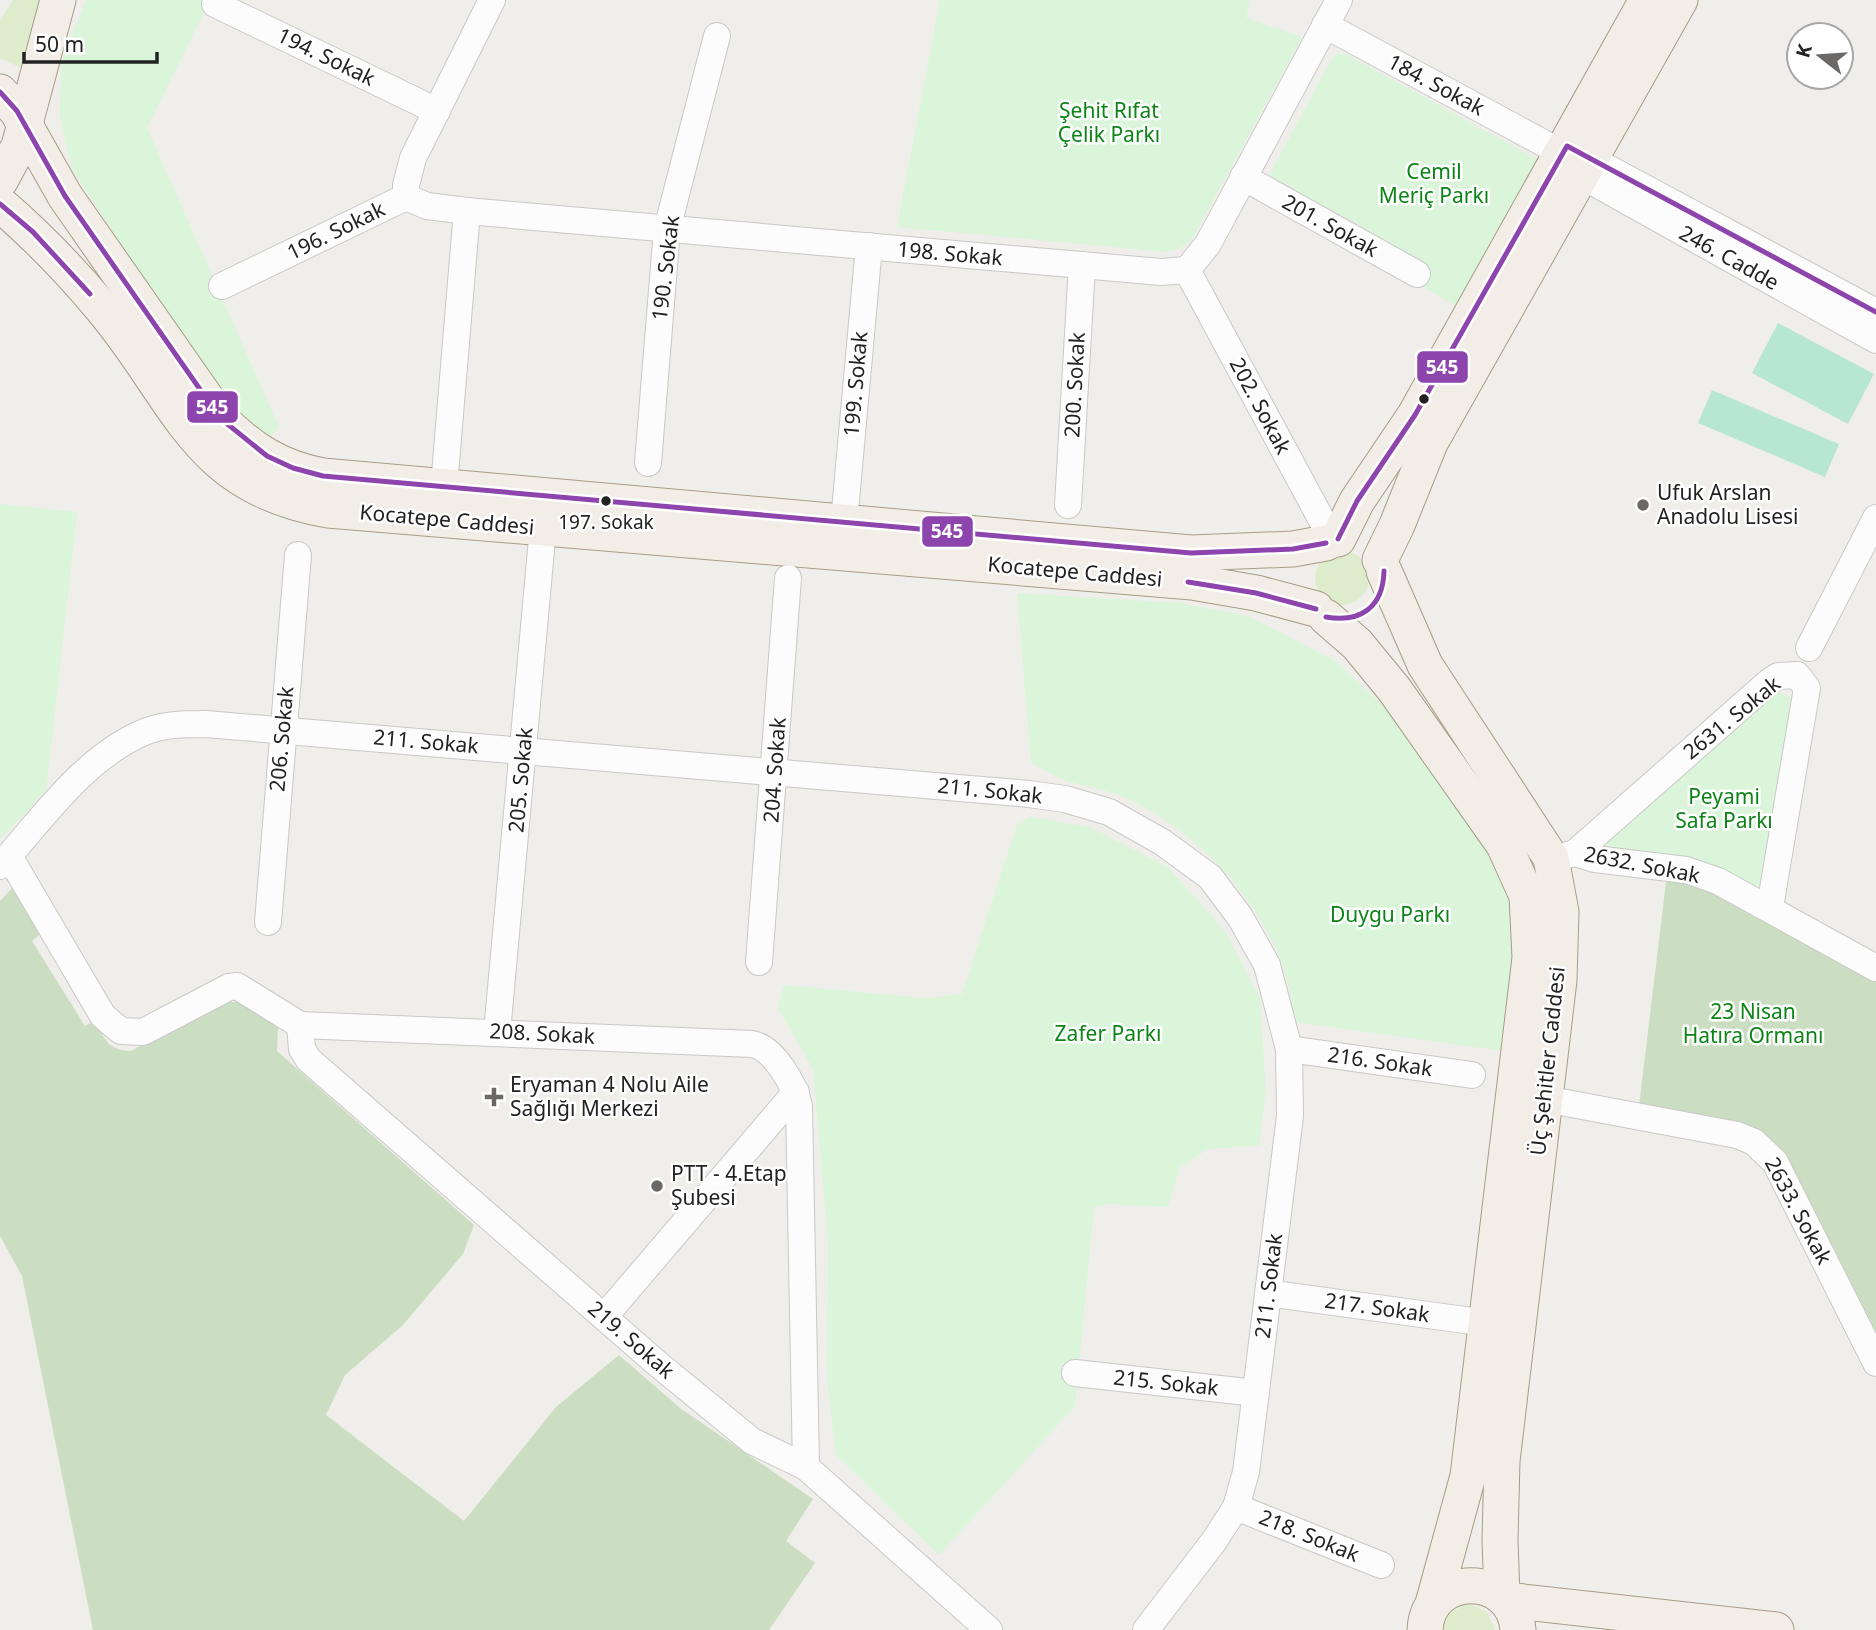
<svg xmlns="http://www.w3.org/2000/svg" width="1876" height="1630" viewBox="0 0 1876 1630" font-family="'Noto Sans',sans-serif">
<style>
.grass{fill:#ddeccb}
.forest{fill:#cbdec1}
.park{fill:#daf5da}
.pitch{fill:#b7e6d2}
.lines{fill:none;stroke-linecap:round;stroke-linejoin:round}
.minor-casing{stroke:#c9c8c7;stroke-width:28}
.major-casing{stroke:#a79c86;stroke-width:37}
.minor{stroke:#fdfcfc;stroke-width:26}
.major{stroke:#f3ede7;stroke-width:35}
.bus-1-casing{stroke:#fff;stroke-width:10}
.bus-1{stroke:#8e44ad;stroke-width:5}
.bus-dot{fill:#222;stroke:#fff;stroke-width:2.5}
.poi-dot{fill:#6a6968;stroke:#fff;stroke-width:2.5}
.labels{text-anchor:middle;stroke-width:5;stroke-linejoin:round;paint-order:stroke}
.bus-label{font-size:19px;fill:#222;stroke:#fff}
.street-label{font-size:21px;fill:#222;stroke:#fff}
.park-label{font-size:21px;fill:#0c8416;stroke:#fff}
.poi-label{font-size:21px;fill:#222;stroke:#fff;text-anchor:start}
.line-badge{stroke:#fff;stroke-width:2.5}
.badge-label{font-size:19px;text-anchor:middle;font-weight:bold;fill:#fff}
</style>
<rect width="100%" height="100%" fill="#f0eeeb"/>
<g class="grass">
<path d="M13,0H46L22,68L0,58V21Z"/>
<circle cx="1342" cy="578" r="27"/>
<path d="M1463,1605H1472L1487,1612L1495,1630H1443L1448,1615Z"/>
</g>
<g class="forest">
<path d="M1667,874L1741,897L1876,981V1335L1789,1163L1639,1106Z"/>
<path d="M13,887L39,935L32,941L85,1026L95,1020C104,1039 109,1051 131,1051L219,1002H239L278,1027L277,1051L474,1225L463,1254L403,1325L345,1375L326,1415L464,1521L556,1407L619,1355L680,1408L813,1499L786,1541L815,1563L769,1630H93L22,1276L0,1236V901Z"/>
</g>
<g class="park">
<path d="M86,0H210L147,128L279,427L271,437L230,412L72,169L60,118L61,61Z"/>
<path d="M940,0H1250L1246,18L1302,37L1191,241L1177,250L1165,252L897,227Z"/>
<path d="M1338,53L1346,54L1542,162L1462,309L1422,287L1420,260L1269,175L1333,57Z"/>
<path d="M0,504L77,512L46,791L0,839Z"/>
<path d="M1017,593L1181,603L1248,616L1337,662L1394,716L1504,872L1513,922L1511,989L1503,1051L1294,1022C1290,930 1212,840 1131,800C1110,790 1086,787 1064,780C1053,776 1042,769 1031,763Z"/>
<path d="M1778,691L1793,699L1764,886H1754L1698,862L1603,850L1599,845Z"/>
<path d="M1031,817L1089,827L1168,867L1225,931L1260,999L1266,1091L1259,1146L1208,1149L1179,1168L1168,1207L1110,1204L1094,1207L1075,1406L939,1555L836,1455L827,1380L828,1241L813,1069L778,1008L784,985L925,998L962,994L1017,825Z"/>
</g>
<g class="pitch">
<path d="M1778,323L1874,374L1848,424L1752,373Z"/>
<path d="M1712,390L1839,444L1825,477L1698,423Z"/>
</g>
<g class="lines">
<defs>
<g id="minor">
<path d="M215,4L437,111"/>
<path d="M1325,25L1547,145"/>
<path d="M1591,159L1876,312"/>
<path d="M1582,176L1876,340"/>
<path d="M1243,177L1417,274"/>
<path d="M406,197L427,206L467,211L1161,272L1187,270L1208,244L1339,0"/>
<path d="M1187,270L1333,541"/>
<path d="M222,286L406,197V185L413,158L492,0"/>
<path d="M648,463L667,229L717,36"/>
<path d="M444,486L467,211"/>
<path d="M1068,505L1082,265"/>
<path d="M844,522L869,246"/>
<path d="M1809,648L1876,518"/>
<path d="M1575,853L1769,682L1778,676L1797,675L1807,688L1770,907"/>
<path d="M9,856L103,1016L121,1031L143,1032L229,987L237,986L300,1025L752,1044C774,1048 795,1085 799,1106L806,1467"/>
<path d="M1563,856L1575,853L1595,859L1686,870L1718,881L1876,968"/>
<path d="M0,866C42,819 86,755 147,731C166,724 186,724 206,724L1029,794L1065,799L1109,812L1162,842L1210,877L1240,917L1267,965L1289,1049L1290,1116L1246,1472L1236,1507L1214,1541L1146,1630"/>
<path d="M268,922L298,555"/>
<path d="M759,962L788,578"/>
<path d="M300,1025L302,1049L309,1060L659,1365L752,1441L806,1467L989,1630"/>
<path d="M497,1032L543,528"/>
<path d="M1289,1049L1472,1075"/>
<path d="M1545,1099L1737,1135L1754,1142L1775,1162L1876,1363"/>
<path d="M1268,1293L1487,1323"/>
<path d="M604,1317L796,1092"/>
<path d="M1075,1373L1256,1393"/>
<path d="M1236,1507L1381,1565"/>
</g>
<g id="major">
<path d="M0,92L17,111L65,196L220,418C250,449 280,468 323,476L1191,553L1293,549L1326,543"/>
<path d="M0,181L19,146L58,0"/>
<path d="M0,204C36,235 70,270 101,307C179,399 193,487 328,510L1192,582L1256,593L1316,609"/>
<path d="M1338,539L1357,501L1415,415L1647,0"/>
<path d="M1380,560L1397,525L1430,443L1680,0"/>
<path d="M1384,571L1425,665L1551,858L1561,912L1559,980L1502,1461L1500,1540L1502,1596"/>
<path d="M1326,617L1357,644L1394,689L1504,845L1527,896L1530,958L1468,1476L1433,1604"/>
<path d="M1506,1600L1776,1630"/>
<path d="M1425,1630C1428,1571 1514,1571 1518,1630"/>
</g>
</defs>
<use href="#minor" class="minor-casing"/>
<use href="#major" class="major-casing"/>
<use href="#minor" class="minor"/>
<use href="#major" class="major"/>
<defs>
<g id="bus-1">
<path d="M0,92L17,111L65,196L220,418L267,456L293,468L323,476L1191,553L1293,549L1326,543"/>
<path d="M0,204L33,232L90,294"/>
<path d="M1338,539L1357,501L1415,415L1567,146L1876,312"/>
<path d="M1188,582L1256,593L1316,609"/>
<path d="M1326,617C1361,623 1383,607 1384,571"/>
</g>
</defs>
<use href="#bus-1" class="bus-1-casing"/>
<use href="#bus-1" class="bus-1"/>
</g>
<g class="bus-dot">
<circle cx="1424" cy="399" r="6"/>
<circle cx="606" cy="501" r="6"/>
</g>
<g class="poi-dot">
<circle cx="1643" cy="505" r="7"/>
<path d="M490.5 1086.5h7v7h7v7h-7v7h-7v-7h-7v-7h7z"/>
<circle cx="657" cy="1186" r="7"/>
</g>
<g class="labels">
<g class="bus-label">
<text x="606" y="529">197. Sokak</text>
</g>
<g class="street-label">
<text transform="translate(326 57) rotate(26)" y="7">194. Sokak</text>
<text transform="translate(1436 85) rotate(28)" y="7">184. Sokak</text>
<text transform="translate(1330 226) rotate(29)" y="7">201. Sokak</text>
<text transform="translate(336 231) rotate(-26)" y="7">196. Sokak</text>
<text transform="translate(950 254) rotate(5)" y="7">198. Sokak</text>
<text transform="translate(1729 258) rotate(29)" y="7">246. Cadde</text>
<text transform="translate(666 268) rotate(-83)" y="7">190. Sokak</text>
<text transform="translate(856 384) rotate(-85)" y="7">199. Sokak</text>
<text transform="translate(1075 385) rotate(-87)" y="7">200. Sokak</text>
<text transform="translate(1260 406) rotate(62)" y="7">202. Sokak</text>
<text transform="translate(447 520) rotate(5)" y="7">Kocatepe Caddesi</text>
<text transform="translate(1075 572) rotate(5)" y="7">Kocatepe Caddesi</text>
<text transform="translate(1732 718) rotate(-39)" y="7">2631. Sokak</text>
<text transform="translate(282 739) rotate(-85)" y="7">206. Sokak</text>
<text transform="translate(426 742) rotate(5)" y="7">211. Sokak</text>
<text transform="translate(775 770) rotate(-86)" y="7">204. Sokak</text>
<text transform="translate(521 780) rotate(-85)" y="7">205. Sokak</text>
<text transform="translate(990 791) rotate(6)" y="7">211. Sokak</text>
<text transform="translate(1642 865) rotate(11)" y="7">2632. Sokak</text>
<text transform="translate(542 1034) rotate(3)" y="7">208. Sokak</text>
<text transform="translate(1548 1061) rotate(-84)" y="7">Üç Şehitler Caddesi</text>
<text transform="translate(1380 1062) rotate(8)" y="7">216. Sokak</text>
<text transform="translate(1798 1211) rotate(62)" y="7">2633. Sokak</text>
<text transform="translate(1269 1286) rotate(-83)" y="7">211. Sokak</text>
<text transform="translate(1377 1308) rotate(8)" y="7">217. Sokak</text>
<text transform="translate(631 1340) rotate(41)" y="7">219. Sokak</text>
<text transform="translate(1166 1383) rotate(6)" y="7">215. Sokak</text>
<text transform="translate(1309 1536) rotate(22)" y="7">218. Sokak</text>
</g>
<g class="park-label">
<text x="1109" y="118">Şehit Rıfat<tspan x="1109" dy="24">Çelik Parkı</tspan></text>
<text x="1434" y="179">Cemil<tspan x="1434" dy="24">Meriç Parkı</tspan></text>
<text x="1724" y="804">Peyami<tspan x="1724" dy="24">Safa Parkı</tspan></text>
<text x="1390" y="922">Duygu Parkı</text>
<text x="1753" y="1019">23 Nisan<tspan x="1753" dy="24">Hatıra Ormanı</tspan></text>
<text x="1108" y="1041">Zafer Parkı</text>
</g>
<g class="poi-label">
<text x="1657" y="500">Ufuk Arslan<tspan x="1657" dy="24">Anadolu Lisesi</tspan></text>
<text x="510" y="1092">Eryaman 4 Nolu Aile<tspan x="510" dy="24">Sağlığı Merkezi</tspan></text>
<text x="671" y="1181">PTT - 4.Etap<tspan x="671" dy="24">Şubesi</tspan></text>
</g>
</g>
<g class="line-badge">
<rect x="1416" y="350" width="53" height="34" rx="7" fill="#8e44ad"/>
<rect x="186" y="390" width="53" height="34" rx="7" fill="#8e44ad"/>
<rect x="921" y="515" width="53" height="33" rx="7" fill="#8e44ad"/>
</g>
<g class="badge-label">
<text x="1442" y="374">545</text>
<text x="212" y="414">545</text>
<text x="947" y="538">545</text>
</g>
<g transform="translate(1820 56) rotate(287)"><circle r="33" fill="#ffffff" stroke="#a7a7a7" stroke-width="2"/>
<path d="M0-5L12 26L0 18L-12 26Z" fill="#6a6968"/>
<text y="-10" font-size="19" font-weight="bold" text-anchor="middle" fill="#222222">K</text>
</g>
<path d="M24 52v10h133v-10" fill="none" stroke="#222222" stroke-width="3.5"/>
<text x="35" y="52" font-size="21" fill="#222222" stroke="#ffffff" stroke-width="5" paint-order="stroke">50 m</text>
</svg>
